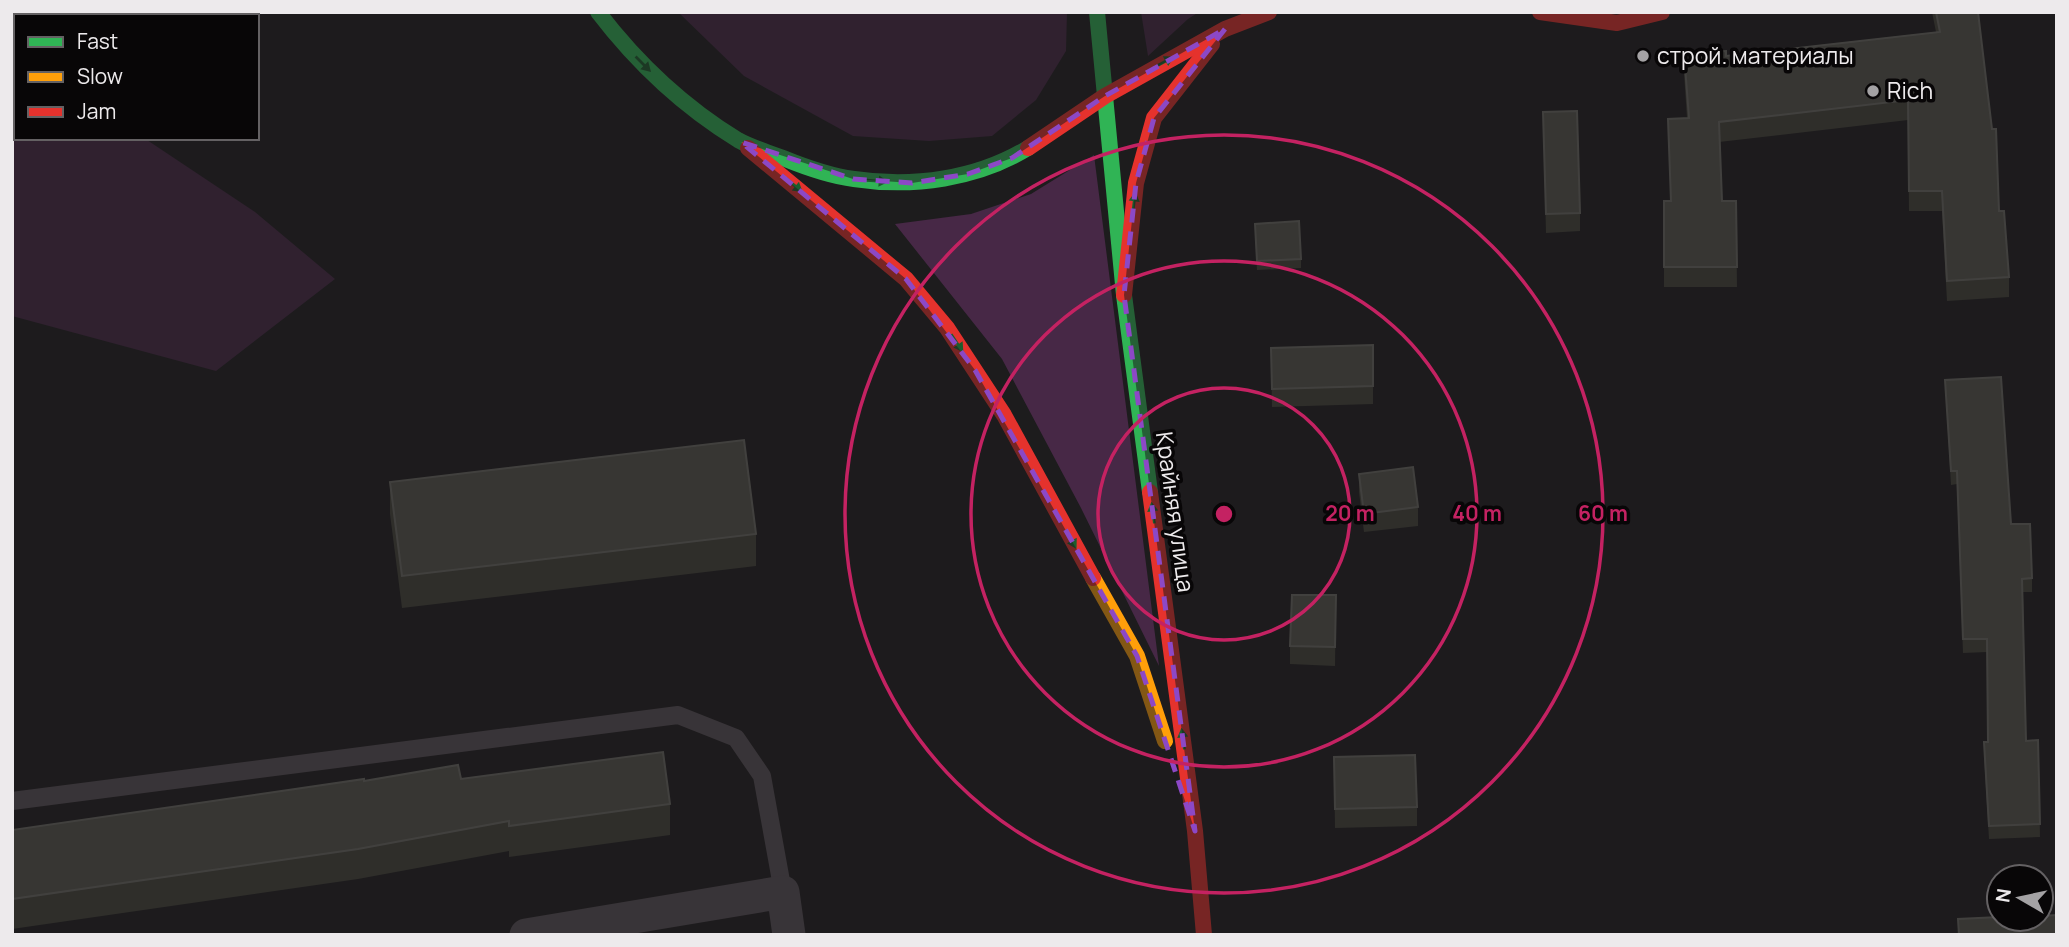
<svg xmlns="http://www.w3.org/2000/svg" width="2069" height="947" viewBox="0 0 2069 947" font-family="Manrope,sans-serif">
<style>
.green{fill:#472846}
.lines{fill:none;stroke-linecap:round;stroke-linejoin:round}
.lane{stroke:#5a5259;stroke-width:18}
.street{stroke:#5a5259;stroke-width:33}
.fast{stroke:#30b455;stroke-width:16}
.slow{stroke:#ff9f0a;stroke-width:16}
.jam{stroke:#e5322d;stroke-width:16}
.wall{fill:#45453b}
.building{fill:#57574e;stroke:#6e6e67;stroke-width:2}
.oneway{fill:#1c5d2e}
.marked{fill:none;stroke:#8c48c6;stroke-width:5;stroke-dasharray:14 9;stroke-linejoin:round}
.ring{fill:none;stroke:#c42262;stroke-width:3.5}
.poi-dot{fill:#a4a2a4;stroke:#080607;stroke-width:2.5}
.labels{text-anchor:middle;stroke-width:7;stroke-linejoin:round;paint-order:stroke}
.poi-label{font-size:23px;fill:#edeaec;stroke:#080607;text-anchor:start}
.street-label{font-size:23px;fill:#edeaec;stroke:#080607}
.centre{fill:#c42262;stroke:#080607;stroke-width:3.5}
.ring-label{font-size:21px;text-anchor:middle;font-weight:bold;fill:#c42262;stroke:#080607;stroke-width:7;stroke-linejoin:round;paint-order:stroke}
</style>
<rect width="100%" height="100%" fill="#1d1c1d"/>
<g class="green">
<path d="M678,12H1067L1066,51L1036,100L992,136L929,141L853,136L744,76Z"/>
<path d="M1141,12H1199L1188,19L1148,56Z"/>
<path d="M12,50L16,52V138H144L255,212L335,279L216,371L12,316Z"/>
<path d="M1094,155L1159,666L1081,508L1002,359L895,224L971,214L1031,194Z"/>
</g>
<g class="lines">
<path class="lane" d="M12,801L678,715L736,738L762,776L783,892"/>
<path class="street" d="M526,935L783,892L789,935"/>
<g class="fast">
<path d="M598,12C637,63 684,107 738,140C752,148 768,152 783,158C805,167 830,176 854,179C913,188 977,179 1028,148"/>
<path d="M1097,12L1105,96"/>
<path d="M1105,96L1124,295L1150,492"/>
</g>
<path class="slow" d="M1093,578L1137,656L1165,741"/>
<g class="jam">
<path d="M1540,12L1617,23L1662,12"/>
<path d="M748,148L906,279L947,328L1004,415L1093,578"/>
<path d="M1028,148L1105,96L1225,29L1269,12"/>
<path d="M1124,295L1136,183L1154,118L1212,44"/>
<path d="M1150,492L1195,831L1204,935"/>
</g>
</g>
<g class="wall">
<path d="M1932,12H1978L1999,211L2009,277V297L1947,301L1942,211H1909L1908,120L1719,142L1722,201H1736L1737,287H1664V201H1671L1668,119L1687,118L1684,73V53L1726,56L1936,32Z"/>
<path d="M1543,112L1580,213V231L1546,233Z"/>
<path d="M1255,233L1301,259V268L1257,270Z"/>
<path d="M1271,348L1373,386V404L1272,407Z"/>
<path d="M1945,380L2011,524L2032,578V592H2023L2026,741L2038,740L2040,837L1989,839L1984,756V742H1988L1987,652L1963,653L1957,484L1951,485Z"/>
<path d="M1359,474L1418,507V526L1364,532L1359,492Z"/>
<path d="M390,482L756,534V566L402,608L390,514Z"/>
<path d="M1336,595L1335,666L1290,664V646Z"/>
<path d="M1334,757L1417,807V826L1335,828Z"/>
<path d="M461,779L670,804V835L509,857V851L358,879L12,929V830L364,781Z"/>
</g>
<g class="building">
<path d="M1936,12H1978L1992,129H1996L1999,211H2004L2009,277L1947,281L1942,191H1909L1908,100L1719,122L1722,201H1736L1737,267H1664V201H1671L1668,119L1689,118L1684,53L1726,51V56L1940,32Z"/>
<path d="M1577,111L1580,213L1546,214L1543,112Z"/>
<path d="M1299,221L1301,259L1257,261L1255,224Z"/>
<path d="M1373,345V386L1272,389L1271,348Z"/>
<path d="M2001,377L2011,524H2030L2032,578L2022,579L2026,741L2038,740L2040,824L1989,826L1984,742H1988L1987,639H1963L1957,471H1951L1945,380Z"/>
<path d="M744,440L756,534L402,576L390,482Z"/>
<path d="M1413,467L1418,507L1364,514L1359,474Z"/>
<path d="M1292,595H1336L1335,647L1290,646Z"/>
<path d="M663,752L670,804L509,826V821L358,849L12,899V830L364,779V781L458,765L461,779Z"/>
<path d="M1415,755L1417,807L1335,809L1334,757Z"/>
<path d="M2057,915V935H1959L1958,919L1999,917V919H2041V916Z"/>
</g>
<defs><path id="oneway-solid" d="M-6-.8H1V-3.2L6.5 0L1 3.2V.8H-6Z" transform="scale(1.75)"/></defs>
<g class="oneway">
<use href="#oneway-solid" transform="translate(1164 62) rotate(-29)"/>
<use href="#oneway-solid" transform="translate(643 64) rotate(45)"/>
<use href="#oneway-solid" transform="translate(877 181) rotate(4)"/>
<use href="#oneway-solid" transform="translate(794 185) rotate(40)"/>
<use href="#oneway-solid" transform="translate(1134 203) rotate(-83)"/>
<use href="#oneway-solid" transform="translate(957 343) rotate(56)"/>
<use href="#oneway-solid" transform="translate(1153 513) rotate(-98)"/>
<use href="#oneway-solid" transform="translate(1071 539) rotate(61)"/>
<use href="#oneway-solid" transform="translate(1183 739) rotate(-98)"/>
</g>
<path d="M0 0H2069V947H0ZM1225,29L1154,118L1136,183L1124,295L1195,831L1137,656L975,370L906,279L741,142L853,179L912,183L968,174L1012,158L1105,96Z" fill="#1d1c1d" fill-opacity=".55" fill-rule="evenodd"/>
<path class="marked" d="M1225,29L1154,118L1136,183L1124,295L1195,831L1137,656L975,370L906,279L741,142L853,179L912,183L968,174L1012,158L1105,96Z"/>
<g class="ring">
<circle cx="1224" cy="514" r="126"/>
<circle cx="1224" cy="514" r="253"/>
<circle cx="1224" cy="514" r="379"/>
</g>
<g class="poi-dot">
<circle cx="1643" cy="56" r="7"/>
<circle cx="1873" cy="91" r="7"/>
</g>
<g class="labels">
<g class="poi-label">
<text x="1657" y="64">строй. материалы</text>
<text x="1887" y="99">Rich</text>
</g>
<g class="street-label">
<text transform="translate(1175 512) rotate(82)" y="8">Крайняя улица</text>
</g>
</g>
<circle cx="1224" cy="514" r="10" class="centre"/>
<g class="ring-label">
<text x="1350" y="521">20 m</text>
<text x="1477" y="521">40 m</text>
<text x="1603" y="521">60 m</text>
</g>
<rect width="2069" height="947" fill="none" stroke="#edeaec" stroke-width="28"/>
<rect x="14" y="14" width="245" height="126" fill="#080607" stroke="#646163" stroke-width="2"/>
<rect x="28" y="37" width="35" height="10" fill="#30b455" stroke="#646163" stroke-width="2"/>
<text x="77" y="49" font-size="21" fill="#edeaec">Fast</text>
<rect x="28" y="72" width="35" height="10" fill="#ff9f0a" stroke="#646163" stroke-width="2"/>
<text x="77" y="84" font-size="21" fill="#edeaec">Slow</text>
<rect x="28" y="107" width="35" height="10" fill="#e5322d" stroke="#646163" stroke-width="2"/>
<text x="77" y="119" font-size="21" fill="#edeaec">Jam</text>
<g transform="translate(2020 898) rotate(279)"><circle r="33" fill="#080607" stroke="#646163" stroke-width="2"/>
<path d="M0-5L12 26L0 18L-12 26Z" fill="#a4a2a4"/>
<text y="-10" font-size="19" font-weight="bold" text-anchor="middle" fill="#edeaec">N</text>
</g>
</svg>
